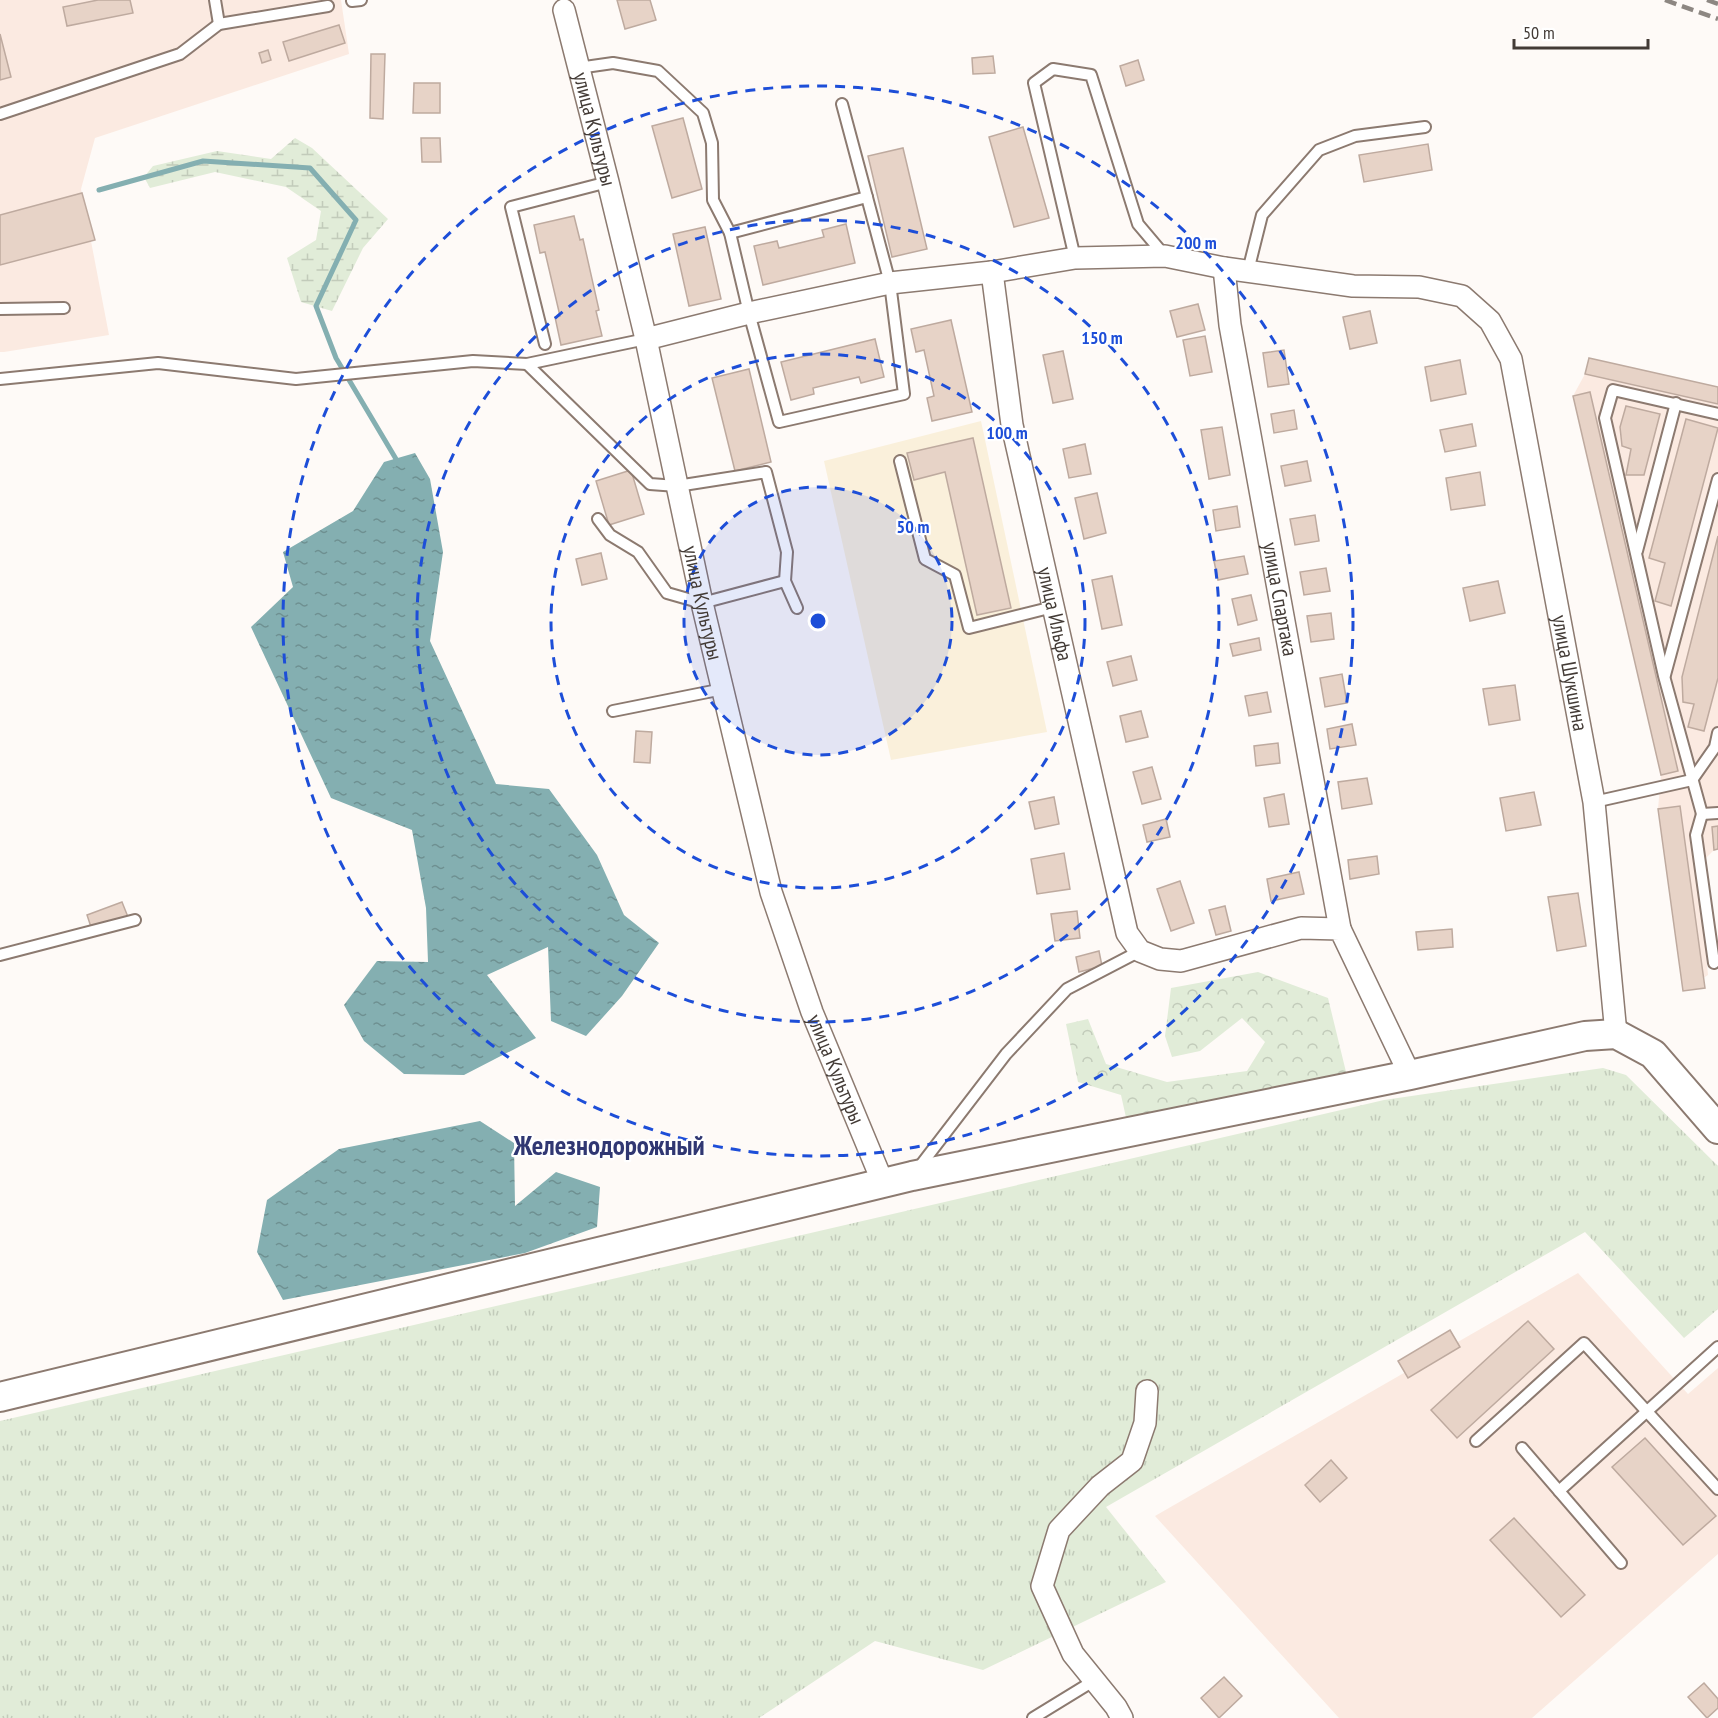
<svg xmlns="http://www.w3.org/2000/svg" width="1718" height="1718" viewBox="0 0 1718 1718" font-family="'PT Sans Narrow',sans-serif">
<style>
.built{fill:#fbeae1}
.education{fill:#faf0db}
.grass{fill:url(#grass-tufts)}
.forest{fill:url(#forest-crowns)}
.wetland{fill:url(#wetland-marsh)}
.water{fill:url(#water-ripples)}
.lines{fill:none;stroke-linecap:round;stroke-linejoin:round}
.stream{stroke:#84afb1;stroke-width:5}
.building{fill:#e7d3c7;stroke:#beaa9f;stroke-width:1.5}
.lane-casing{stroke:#8c7a70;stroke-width:14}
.street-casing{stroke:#8c7a70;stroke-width:24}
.secondary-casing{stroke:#8c7a70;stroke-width:32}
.lane{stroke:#fff;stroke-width:10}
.street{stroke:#fff;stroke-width:21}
.secondary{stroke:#fff;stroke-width:28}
.rail{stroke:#8d8782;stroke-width:4.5;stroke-dasharray:12 6;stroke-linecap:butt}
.ring{fill:none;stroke:#1d4ed8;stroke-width:3;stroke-dasharray:10 8}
.labels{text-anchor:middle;stroke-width:4.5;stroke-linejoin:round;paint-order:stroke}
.street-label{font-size:21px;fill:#433b36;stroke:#fff}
.district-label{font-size:27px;font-weight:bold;fill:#303772;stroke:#fff}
.centre{fill:#1d4ed8;stroke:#fff;stroke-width:3}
.ring-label{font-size:18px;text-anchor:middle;font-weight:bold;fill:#1d4ed8;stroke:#fff;stroke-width:4.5;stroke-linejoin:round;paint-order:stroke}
</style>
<defs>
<pattern id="grass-tufts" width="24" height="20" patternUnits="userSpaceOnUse" patternTransform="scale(1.5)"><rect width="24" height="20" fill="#e1ecd8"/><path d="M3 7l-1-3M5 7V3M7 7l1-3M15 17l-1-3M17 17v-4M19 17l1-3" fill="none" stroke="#c2cbba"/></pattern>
<pattern id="forest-crowns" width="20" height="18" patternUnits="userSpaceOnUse" patternTransform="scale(1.5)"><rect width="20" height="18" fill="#e1ecd8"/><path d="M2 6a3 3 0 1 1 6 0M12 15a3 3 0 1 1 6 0" fill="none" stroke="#c2cbba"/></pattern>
<pattern id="wetland-marsh" width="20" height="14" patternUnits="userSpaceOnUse" patternTransform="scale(1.5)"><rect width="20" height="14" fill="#e1ecd8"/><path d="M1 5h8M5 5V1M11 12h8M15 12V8" fill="none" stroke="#c2cbba"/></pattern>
<pattern id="water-ripples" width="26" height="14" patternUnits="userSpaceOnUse" patternTransform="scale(1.5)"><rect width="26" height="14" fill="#84afb1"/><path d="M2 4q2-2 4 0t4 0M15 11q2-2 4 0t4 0" fill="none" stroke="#6e9091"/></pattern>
</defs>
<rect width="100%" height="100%" fill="#fefaf7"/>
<g class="built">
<path d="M0,0H341L349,54L95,138L81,189L109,335L4,352H0Z"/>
<path d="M1589,358L1718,387V849L1714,850L1698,866L1708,975L1683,991L1658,809L1661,775L1573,396L1585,374Z"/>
<path d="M1578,1273L1688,1394L1718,1368V1554L1532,1718H1339L1155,1516Z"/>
</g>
<path class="education" d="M981,421L1047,732L891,760L824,461Z"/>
<path class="grass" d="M1603,1068L1626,1075L1718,1166V1309L1684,1338L1585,1232L1106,1507L1166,1582L983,1670L875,1641L759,1718H0V1421L1384,1100Z"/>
<path class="forest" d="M1258,972L1328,998L1347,1076L1127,1122L1121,1095L1078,1082L1066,1024L1088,1019L1106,1064L1167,1082L1247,1071L1265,1042L1242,1018L1200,1051L1172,1057L1165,1036L1171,988Z"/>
<path class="wetland" d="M295,138L312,148L388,219L363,248L332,311L301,302L287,258L316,240L321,211L286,187L215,172L150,188L144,177L153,166L217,151L271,159Z"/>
<g class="water">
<path d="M415,453L430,479L443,552L430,641L496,784L549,789L597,855L624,915L659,943L622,996L586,1036L551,1021L548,947L487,975L536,1038L464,1075L404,1074L364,1041L344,1005L377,961L428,962L426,908L412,830L331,798L251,627L293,587L283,552L353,511L384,462Z"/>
<path d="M480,1121L514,1143L515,1206L556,1172L600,1187L597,1227L525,1253L283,1300L257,1252L267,1200L339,1149Z"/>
</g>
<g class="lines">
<path class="stream" d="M99,190L203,161L310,168L356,220L316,306L336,358L396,459L394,465"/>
</g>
<g class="building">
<path d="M98,0H130L133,13L67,26L63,7Z"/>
<path d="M617,0H650L656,20L625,29Z"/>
<path d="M339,25L345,43L289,61L283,42Z"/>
<path d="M0,34L11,77L0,80Z"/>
<path d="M268,50L271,60L262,63L259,53Z"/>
<path d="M371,54H385L383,119L370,118Z"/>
<path d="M993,56L995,73L973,74L972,58Z"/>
<path d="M1138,60L1144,80L1126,86L1120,66Z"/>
<path d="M414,83H440V113H413Z"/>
<path d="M683,118L702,189L672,198L652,126Z"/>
<path d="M1023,127L1049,218L1014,227L989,137Z"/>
<path d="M421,138H440L441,162H422Z"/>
<path d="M1428,144L1432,170L1364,182L1359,155Z"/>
<path d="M903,148L927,249L892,257L868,156Z"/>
<path d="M82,193L95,240L0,265V215Z"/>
<path d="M574,216L580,240L583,239L599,310L596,311L602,336L561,345L555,317L560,316L545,252L540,253L534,225Z"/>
<path d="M846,224L855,263L763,285L754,246L777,241L779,248L824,237L822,230Z"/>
<path d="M705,227L721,299L689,306L673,234Z"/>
<path d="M1198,304L1205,330L1177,337L1170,311Z"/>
<path d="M1370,311L1377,343L1350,349L1343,317Z"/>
<path d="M951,320L972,412L932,421L927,398L934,396L924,350L916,352L911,329Z"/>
<path d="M1205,336L1212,372L1190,376L1183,340Z"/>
<path d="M875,339L884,377L861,383L859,377L813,388L814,394L791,400L781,362Z"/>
<path d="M1284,350L1289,384L1268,387L1263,353Z"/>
<path d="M1063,351L1073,399L1053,403L1043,355Z"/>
<path d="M1589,358L1718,387V404L1585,374Z"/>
<path d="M1460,360L1466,394L1431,401L1425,367Z"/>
<path d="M749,369L771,462L735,471L712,378Z"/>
<path d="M1590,392L1678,771L1661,775L1573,396Z"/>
<path d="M1626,406L1660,414L1644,475H1626L1631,449L1622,446L1620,427Z"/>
<path d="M1294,410L1297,429L1274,433L1271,414Z"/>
<path d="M1686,419L1718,428L1671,606L1655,601L1665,563L1649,558Z"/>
<path d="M1472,424L1476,446L1445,452L1440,430Z"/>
<path d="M1222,427L1230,475L1209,479L1201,430Z"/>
<path d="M973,438L1011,608L977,615L945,472L914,480L907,453Z"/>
<path d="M1085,444L1091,474L1069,478L1063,449Z"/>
<path d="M1307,461L1311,481L1285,486L1281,466Z"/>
<path d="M631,470L644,514L609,525L596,481Z"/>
<path d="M1480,472L1485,505L1451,510L1446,478Z"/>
<path d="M1097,493L1106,533L1084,539L1075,498Z"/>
<path d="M1237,506L1240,527L1216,531L1213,510Z"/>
<path d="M1315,515L1319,541L1295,545L1290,519Z"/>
<path d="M1718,536V678L1704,731L1688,727L1694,704L1683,702L1682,677Z"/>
<path d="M601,553L607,579L582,585L576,559Z"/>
<path d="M1244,556L1248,574L1218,580L1214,561Z"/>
<path d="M1326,568L1330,591L1304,595L1300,572Z"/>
<path d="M1112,576L1122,625L1102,629L1092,580Z"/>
<path d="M1498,581L1505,613L1470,621L1463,588Z"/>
<path d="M1251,595L1257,620L1238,625L1232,599Z"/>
<path d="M1331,613L1334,639L1311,642L1307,616Z"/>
<path d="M1259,638L1261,650L1233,656L1230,644Z"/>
<path d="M1131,656L1137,680L1113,686L1107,662Z"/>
<path d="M1342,674L1347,703L1325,707L1320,678Z"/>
<path d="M1515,685L1520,720L1489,725L1483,689Z"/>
<path d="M1267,692L1271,712L1249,716L1245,696Z"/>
<path d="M1141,711L1148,737L1126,742L1120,716Z"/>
<path d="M1352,724L1356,745L1330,749L1327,729Z"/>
<path d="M636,731L652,732L650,763L634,762Z"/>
<path d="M1278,743L1280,763L1256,766L1254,746Z"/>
<path d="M1152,767L1161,799L1142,804L1133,772Z"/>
<path d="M1367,778L1372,804L1342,809L1338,782Z"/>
<path d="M1534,792L1541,825L1506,831L1500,798Z"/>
<path d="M1284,794L1289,824L1269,827L1264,798Z"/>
<path d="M1054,797L1059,824L1035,829L1029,802Z"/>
<path d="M1680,806L1705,988L1683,991L1658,809Z"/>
<path d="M1166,819L1170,837L1147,842L1143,825Z"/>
<path d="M1718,826V849L1714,850L1712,827Z"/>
<path d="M1064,853L1070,889L1037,894L1031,859Z"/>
<path d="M1377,856L1379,874L1350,879L1348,860Z"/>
<path d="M1299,872L1304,894L1271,901L1267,879Z"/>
<path d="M1180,881L1194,923L1171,931L1157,889Z"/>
<path d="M1578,893L1586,946L1557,951L1548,897Z"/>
<path d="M122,902L128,917L92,930L87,915Z"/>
<path d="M1225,906L1231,931L1216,935L1209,910Z"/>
<path d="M1077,911L1080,938L1055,941L1051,914Z"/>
<path d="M1452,929L1453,947L1418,950L1416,932Z"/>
<path d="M1099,951L1102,966L1079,972L1076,957Z"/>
<path d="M1528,1321L1554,1349L1457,1438L1431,1410Z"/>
<path d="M1450,1330L1460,1347L1408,1378L1398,1361Z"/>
<path d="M1645,1438L1716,1516L1683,1545L1612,1467Z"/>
<path d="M1331,1460L1347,1478L1320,1502L1305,1485Z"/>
<path d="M1514,1518L1585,1595L1561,1617L1490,1540Z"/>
<path d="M1224,1677L1242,1696L1219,1718L1201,1698Z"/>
<path d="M1704,1683L1718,1699V1708L1707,1718L1688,1697Z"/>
</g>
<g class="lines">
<defs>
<g id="lane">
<path d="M215,0L219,24"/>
<path d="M352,1L361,0"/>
<path d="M578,68L613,63L658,71L703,113L712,143L713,200L730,233L749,313L779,422L904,394L890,283L842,104"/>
<path d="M0,114L180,54L219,24L328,6"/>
<path d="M730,233L867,197"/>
<path d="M1075,258L1034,83L1053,69L1091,75L1138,224L1165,256"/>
<path d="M1248,271L1262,215L1319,150L1355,136L1425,127"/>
<path d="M0,309L64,308"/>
<path d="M545,344L511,207L608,182"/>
<path d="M527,364L650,484L677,486L766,472L787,552L785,581L797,608"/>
<path d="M0,379L158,363L296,379L473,361L527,364L646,339"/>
<path d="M1718,414L1613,390L1605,418L1664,676L1702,814L1718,813"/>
<path d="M900,461L925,559L955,575L969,628L1053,607"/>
<path d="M598,519L610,535L638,552L667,593L702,603L785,581"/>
<path d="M1637,551L1676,403"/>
<path d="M1665,675L1718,479"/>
<path d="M613,711L723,689"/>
<path d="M1594,802L1692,780L1715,747L1718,733"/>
<path d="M1702,814L1696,835L1714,963"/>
<path d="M0,955L135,920"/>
<path d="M917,1170L1006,1054L1067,989L1140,951"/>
<path d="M1476,1441L1584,1343L1718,1489"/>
<path d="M1522,1448L1621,1563"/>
<path d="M1559,1491L1718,1347"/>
<path d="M1033,1718L1095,1680"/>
</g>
<g id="street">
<path id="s1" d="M564,10L608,182L646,339L702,603L771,892L812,1012L883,1183"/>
<path id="s2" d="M1224,268L1230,325L1340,929"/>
<path id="s3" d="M992,272L1012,425L1127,933L1140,951L1160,959L1181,961L1301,928L1340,929L1410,1075"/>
<path id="s4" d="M646,339L749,313L890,283L992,272L1075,258L1165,256L1224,268L1353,286L1419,287L1462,296L1490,321L1511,359L1594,802L1616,1034"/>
<path d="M1122,1718L1116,1707L1073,1654L1042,1586L1059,1530L1100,1486L1132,1461L1145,1423L1147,1391"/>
</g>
<path id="secondary" d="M0,1397L912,1176L1410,1075L1585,1036L1616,1034L1653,1054L1718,1129"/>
</defs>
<use href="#lane" class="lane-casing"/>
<use href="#street" class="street-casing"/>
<use href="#secondary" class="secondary-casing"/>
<use href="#lane" class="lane"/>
<use href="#street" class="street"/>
<use href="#secondary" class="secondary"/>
<g class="rail">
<path d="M1665,0L1718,19"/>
<path d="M1707,0L1718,4"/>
</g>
</g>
<circle cx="818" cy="621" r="134" fill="#1d4ed8" fill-opacity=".12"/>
<g class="ring">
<circle cx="818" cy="621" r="134"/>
<circle cx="818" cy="621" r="267"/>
<circle cx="818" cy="621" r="401"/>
<circle cx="818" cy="621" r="535"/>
</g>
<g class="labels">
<g class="street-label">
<text dy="7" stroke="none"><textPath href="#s1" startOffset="123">улица Культуры</textPath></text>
<text dy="7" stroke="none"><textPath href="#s2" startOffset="336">улица Спартака</textPath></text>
<text dy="7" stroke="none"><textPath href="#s1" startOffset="609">улица Культуры</textPath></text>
<text dy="7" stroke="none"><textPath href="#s3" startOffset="348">улица Ильфа</textPath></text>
<text dy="7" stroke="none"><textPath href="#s4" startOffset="1228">улица Шукшина</textPath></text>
<text dy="7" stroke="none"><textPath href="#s1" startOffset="1095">улица Культуры</textPath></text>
</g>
<g class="district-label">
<text x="609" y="1155">Железнодорожный</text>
</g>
</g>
<circle cx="818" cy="621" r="9" class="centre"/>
<g class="ring-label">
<text x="1196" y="249">200 m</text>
<text x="1102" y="344">150 m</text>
<text x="1007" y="439">100 m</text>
<text x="913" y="533">50 m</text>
</g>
<path d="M1514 39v9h134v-9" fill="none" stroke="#433b36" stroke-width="3"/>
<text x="1523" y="39" font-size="18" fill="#433b36" stroke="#ffffff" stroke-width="4.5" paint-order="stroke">50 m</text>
</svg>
